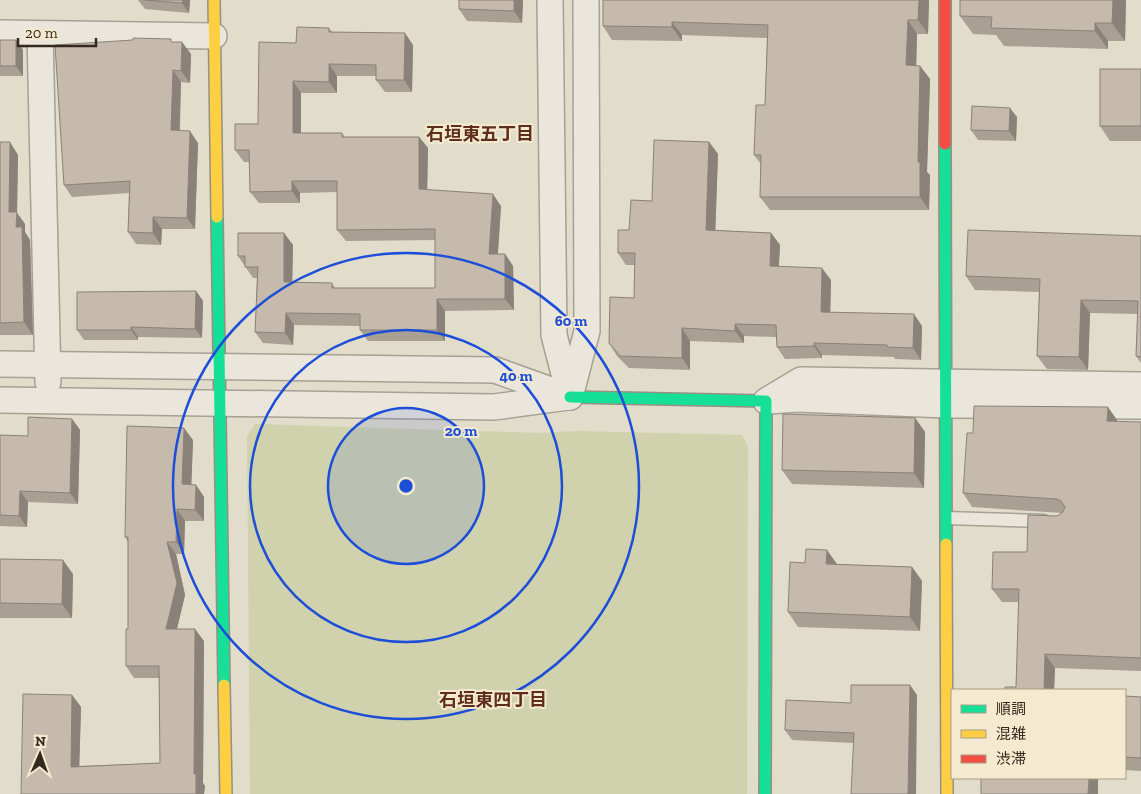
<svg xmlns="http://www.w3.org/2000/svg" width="1141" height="794" viewBox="0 0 1141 794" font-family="'Zilla Slab','Noto Sans JP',serif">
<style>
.green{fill:#d0d2ad}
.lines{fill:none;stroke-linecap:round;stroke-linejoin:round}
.lane-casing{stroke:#a7a094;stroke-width:15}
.street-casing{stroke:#a7a094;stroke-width:28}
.fast-casing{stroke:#969084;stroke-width:14}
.slow-casing{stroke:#969084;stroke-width:14}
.jam-casing{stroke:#969084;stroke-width:14}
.lane{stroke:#eae6dc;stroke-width:12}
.street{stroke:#eae6dc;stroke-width:25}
.fast{stroke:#16e098;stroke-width:11}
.slow{stroke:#ffcf43;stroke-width:11}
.jam{stroke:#f24e42;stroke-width:11}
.wall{fill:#a9a093}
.shaded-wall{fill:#8a8278}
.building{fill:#c5baab;stroke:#8a8278}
.ring{fill:none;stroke:#1d4ed8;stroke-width:2.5}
.labels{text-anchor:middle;stroke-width:4;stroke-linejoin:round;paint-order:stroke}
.neighbourhood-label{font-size:18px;font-weight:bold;fill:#5f2d1e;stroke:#f4eacf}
.centre{fill:#1d4ed8;stroke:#f4eacf;stroke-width:2.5}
.ring-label{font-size:15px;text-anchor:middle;font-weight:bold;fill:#1d4ed8;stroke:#f4eacf;stroke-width:4;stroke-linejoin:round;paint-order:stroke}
</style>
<rect width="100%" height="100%" fill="#e2dcca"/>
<path class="green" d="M255,424L538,433L577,431L742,435L748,446L747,794H250L247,437Z"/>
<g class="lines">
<defs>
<path id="lane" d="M947,518L1044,521"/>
<g id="street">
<path d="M550,0L554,335L570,397"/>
<path d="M0,33L214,36"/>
<path d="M40,34L48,382"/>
<path d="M0,364L495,370L570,397"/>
<path d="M570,397L587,331L586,0"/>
<path d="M0,400L494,407L568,397"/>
<path d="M766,401L801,380L1141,385"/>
<path d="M769,401L797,399L946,405L1141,406"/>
</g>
<g id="fast">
<path d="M945,144L946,544"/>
<path d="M217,217L224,685"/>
<path d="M570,397L766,401L765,794"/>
</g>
<g id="slow">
<path d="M214,0L217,217"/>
<path d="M946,544L947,794"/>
<path d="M224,685L226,794"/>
</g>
<path id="jam" d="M945,0V144"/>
</defs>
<use href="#lane" class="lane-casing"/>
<use href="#street" class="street-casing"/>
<use href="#fast" class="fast-casing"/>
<use href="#slow" class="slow-casing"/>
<use href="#jam" class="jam-casing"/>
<use href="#lane" class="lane"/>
<use href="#street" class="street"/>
<use href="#fast" class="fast"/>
<use href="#slow" class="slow"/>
<use href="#jam" class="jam"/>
</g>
<g class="wall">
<path d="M138,0H190L189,13L145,9Z"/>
<path d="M456,0H523L522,23L467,21L459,9V0Z"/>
<path d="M603,0H929L928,34H917L916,66H920L930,79L927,172L930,175L929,210H770L760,197L761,164L754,155L765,105L767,38L682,35V41L612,40L603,26Z"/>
<path d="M960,0H1126L1125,41H1108V49L1004,46L996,35L973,34L960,16Z"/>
<path d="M329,28L332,32L413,45L412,92H385L376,80V76H337V93H301V133H342L345,137H419L428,148L427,190L501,206L498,254H505L513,266L514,310L445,311V341H368L360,330V326L294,325L293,345L263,343L255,332L257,278H253L238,256L284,233L293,245L292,282L332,283L335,288H435V240L346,241L337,230V192L300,193V203H259L250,192L249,162H244L235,150L258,124L296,43Z"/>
<path d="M0,40H16L23,50V76H0Z"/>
<path d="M173,42L191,54L190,83L181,82L180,131L198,143L195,229H162L161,245L136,244L128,232L129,193L72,197L64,185Z"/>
<path d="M1141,69V141H1110L1100,126Z"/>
<path d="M1017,117L1016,141L978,140L971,130Z"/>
<path d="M0,142L18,155L17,213L25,224V232L30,240L33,335H0Z"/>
<path d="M709,142L718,154L715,230L771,233L780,245L779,266L831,280L830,313L922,326L921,360L895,359L894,357L822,355V358L785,359L777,347L776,337L744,336V343L690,341V370L629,368L617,356L609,343L634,298L635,265H626L618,253L629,230L652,201Z"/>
<path d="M1141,236V363L1136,356L1138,314L1090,313L1088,370L1047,369L1037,356L1039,292L975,290L966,276Z"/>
<path d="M196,291L203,301L202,338L138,337V340H84L77,330Z"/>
<path d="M915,418L925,432L924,488L792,484L782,470Z"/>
<path d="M72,419L80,430L78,504L28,502L27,527L0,526V435L28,436Z"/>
<path d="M1117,420V422H1141V671L1055,668L1054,690H1005L1016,687L1019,602H1002L992,589L1027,552L1057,516L1062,513L972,507L963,493L973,433Z"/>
<path d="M193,440L191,485H196L204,497V521H185L184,554H176L185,595L177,629L204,641L203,783L205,786L204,794H21L72,695L81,707L79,766L160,763L159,678H134L126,666L128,629V542L125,537Z"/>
<path d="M0,559L73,574L72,618H0Z"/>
<path d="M837,564L912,567L922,581L920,631L798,627L788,612Z"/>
<path d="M917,695L853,743L792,740L785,730L851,703Z"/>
<path d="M1125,696L1141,697V771L1125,770Z"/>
</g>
<g class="shaded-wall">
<path d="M183,0H190L189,13L182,3Z"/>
<path d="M514,0H523L522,23L514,11Z"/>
<path d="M919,0H929L928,34L918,20Z"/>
<path d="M1113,0H1126L1125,41L1112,23Z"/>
<path d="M908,20L917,34L916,79L906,65Z"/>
<path d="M672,22L682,35V41L672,27Z"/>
<path d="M1095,23L1108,41V49L1095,31Z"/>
<path d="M405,33L413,45L412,92L404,80Z"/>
<path d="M16,40L23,50V76L16,66Z"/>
<path d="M182,42L191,54L190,83L181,71Z"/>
<path d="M329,64L337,76V93L329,82Z"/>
<path d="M920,66L930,79L927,172L930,175L929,210L920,197L918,162Z"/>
<path d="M173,70L181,82L179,142L171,130Z"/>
<path d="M293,81L301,93V145L293,133Z"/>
<path d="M1010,108L1017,117L1016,141L1009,131Z"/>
<path d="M190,131L198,143L195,229L187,218Z"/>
<path d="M419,137L428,148L427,201L419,189Z"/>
<path d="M10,142L18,155L17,213L25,224V232L30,240L33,335L24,322L16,227L9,212Z"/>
<path d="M709,142L718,154L715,242L706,230Z"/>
<path d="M292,181L300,193V203L292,191Z"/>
<path d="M493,194L501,206L497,266L489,254Z"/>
<path d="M153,217L162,229L161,245L153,233Z"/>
<path d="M284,233L293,245L292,294L284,282Z"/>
<path d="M771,233L780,245L778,278L770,266Z"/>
<path d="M505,254L513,266L514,310L505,299Z"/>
<path d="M822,268L831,280L830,325L821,312Z"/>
<path d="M196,291L203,301L202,338L195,329Z"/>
<path d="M437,299L445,311V341L437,330Z"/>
<path d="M1081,300L1090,313L1088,370L1079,357Z"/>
<path d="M286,313L294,325L293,345L285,333Z"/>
<path d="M914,314L922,326L921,360L913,348Z"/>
<path d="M735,324L744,336V343L735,331Z"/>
<path d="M131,327L138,337V340L131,330Z"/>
<path d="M682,328L690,341V370L682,358Z"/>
<path d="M814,343L822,355V358L814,346Z"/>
<path d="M1108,407L1117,420V435L1107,421Z"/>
<path d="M915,418L925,432L924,488L914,473Z"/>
<path d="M72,419L80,430L78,504L70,493Z"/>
<path d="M184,428L193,440L191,496L182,484Z"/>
<path d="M196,485L204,497V521L195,510Z"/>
<path d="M20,491L28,502L27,527L19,516Z"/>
<path d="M177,509L185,521L184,554L176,542Z"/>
<path d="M167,542L176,554L185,595L174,641L166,629Z"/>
<path d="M827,550L837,564H826Z"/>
<path d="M63,560L73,574L72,618L62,604Z"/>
<path d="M912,567L922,581L920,631L910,617Z"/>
<path d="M195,629L204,641L203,783L205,786L204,794H196L194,774Z"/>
<path d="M1045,654L1055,668L1054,690H1044Z"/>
<path d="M910,685L917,695L916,794H908Z"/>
<path d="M72,695L81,707L79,779L71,767Z"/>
<path d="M1089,778H1098V794H1088Z"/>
</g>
<g class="building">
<path d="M145,0H183L182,3Z"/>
<path d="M459,0H514V11L459,9Z"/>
<path d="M603,0H919L918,20H908L906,65L920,66L918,162H920V197H760L761,155H754L756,105H765L768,25L672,22V27L603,26Z"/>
<path d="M960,0H1113L1112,23H1095V31L991,28L992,17L960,16Z"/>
<path d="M297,27L329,28V32L405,33L404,80H376V65L329,64V82L293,81V133H342V137H419V189L493,194L489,254H505V299H437V330H360V314L286,313L285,333L255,332L258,267H245V256H238V233H284V282L332,283V288H435V229L337,230V181H292V191L250,192L249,150H235V124H258L259,42L296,43Z"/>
<path d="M133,38L171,39V42H182L181,71L173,70L171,130L190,131L187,218L153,217V233L128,232L130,181L64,185L55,45L133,40Z"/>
<rect x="0" y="40" width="16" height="26"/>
<rect x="1100" y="69" width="41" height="57"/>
<path d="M972,106L1010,108L1009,131L971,130Z"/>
<path d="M654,140L709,142L706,230L771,233L770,266L822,268L821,312L914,314L913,348L887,347V345L814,343V346L777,347L776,325L735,324V331L682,328V358L620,356L609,343L610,297L634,298L635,253H618V230H629L631,200L652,201Z"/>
<path d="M0,142H10L9,212H17L16,227H22L24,322L0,323Z"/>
<path d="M968,230L1141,236V357L1136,356L1138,301L1081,300L1079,357L1037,356L1040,279L966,276Z"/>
<path d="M196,291L195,329L131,327V330H77V292Z"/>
<path d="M974,406L1108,407L1107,421L1141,422V658L1045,654L1044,690H1005V687H1016L1019,589H992L993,552H1027L1028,515L1057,516L1063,512L1065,507L1061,501L1057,499L963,493L967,433H973Z"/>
<path d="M783,414L915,418L914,473L782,470Z"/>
<path d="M28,417L72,419L70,493L20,491L19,516L0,515V435L28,436Z"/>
<path d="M127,426L184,428L182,484L196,485L195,510L177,509L176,542H167L177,583L166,629H195L194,774H196V794H21L23,694L72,695L71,767L160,763L159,666H126V629H128V537H125Z"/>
<path d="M806,549L827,550L826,564L912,567L910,617L788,612L790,562L805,563Z"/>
<path d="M0,559L63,560L62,604L0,603Z"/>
<path d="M851,685H910L908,794H851L854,733L785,730L786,700L851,703Z"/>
<path d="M1125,696L1141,697V758L1125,757Z"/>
<path d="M981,778H1089L1088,794H981Z"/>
</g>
<circle cx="406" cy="486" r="78" fill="#1d4ed8" fill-opacity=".12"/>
<g class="ring">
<circle cx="406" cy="486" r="78"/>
<circle cx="406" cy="486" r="156"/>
<circle cx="406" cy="486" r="233"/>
</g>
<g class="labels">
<g class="neighbourhood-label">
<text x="480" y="140">石垣東五丁目</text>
<text x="493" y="706">石垣東四丁目</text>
</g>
</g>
<circle cx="406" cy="486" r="8" class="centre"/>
<g class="ring-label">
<text x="571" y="326">60 m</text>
<text x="516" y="381">40 m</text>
<text x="461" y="436">20 m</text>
</g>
<rect x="951" y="689" width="175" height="90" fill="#f4eacf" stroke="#a79d88"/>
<rect x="961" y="705" width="25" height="8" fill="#16e098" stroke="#a79d88"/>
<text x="996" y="714" font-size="15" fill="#34291d">順調</text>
<rect x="961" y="730" width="25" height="8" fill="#ffcf43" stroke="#a79d88"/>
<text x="996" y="739" font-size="15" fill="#34291d">混雑</text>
<rect x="961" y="755" width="25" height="8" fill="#f24e42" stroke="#a79d88"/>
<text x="996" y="764" font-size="15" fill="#34291d">渋滞</text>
<g transform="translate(40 754) rotate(2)" stroke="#f4eacf" stroke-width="4" paint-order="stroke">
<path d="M0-4L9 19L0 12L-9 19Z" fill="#34291d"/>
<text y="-8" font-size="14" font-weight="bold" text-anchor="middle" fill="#34291d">N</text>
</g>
<path d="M18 38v8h78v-8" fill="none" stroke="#34291d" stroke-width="2.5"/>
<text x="25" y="38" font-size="15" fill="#34291d" stroke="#f4eacf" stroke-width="4" paint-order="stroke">20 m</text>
</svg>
